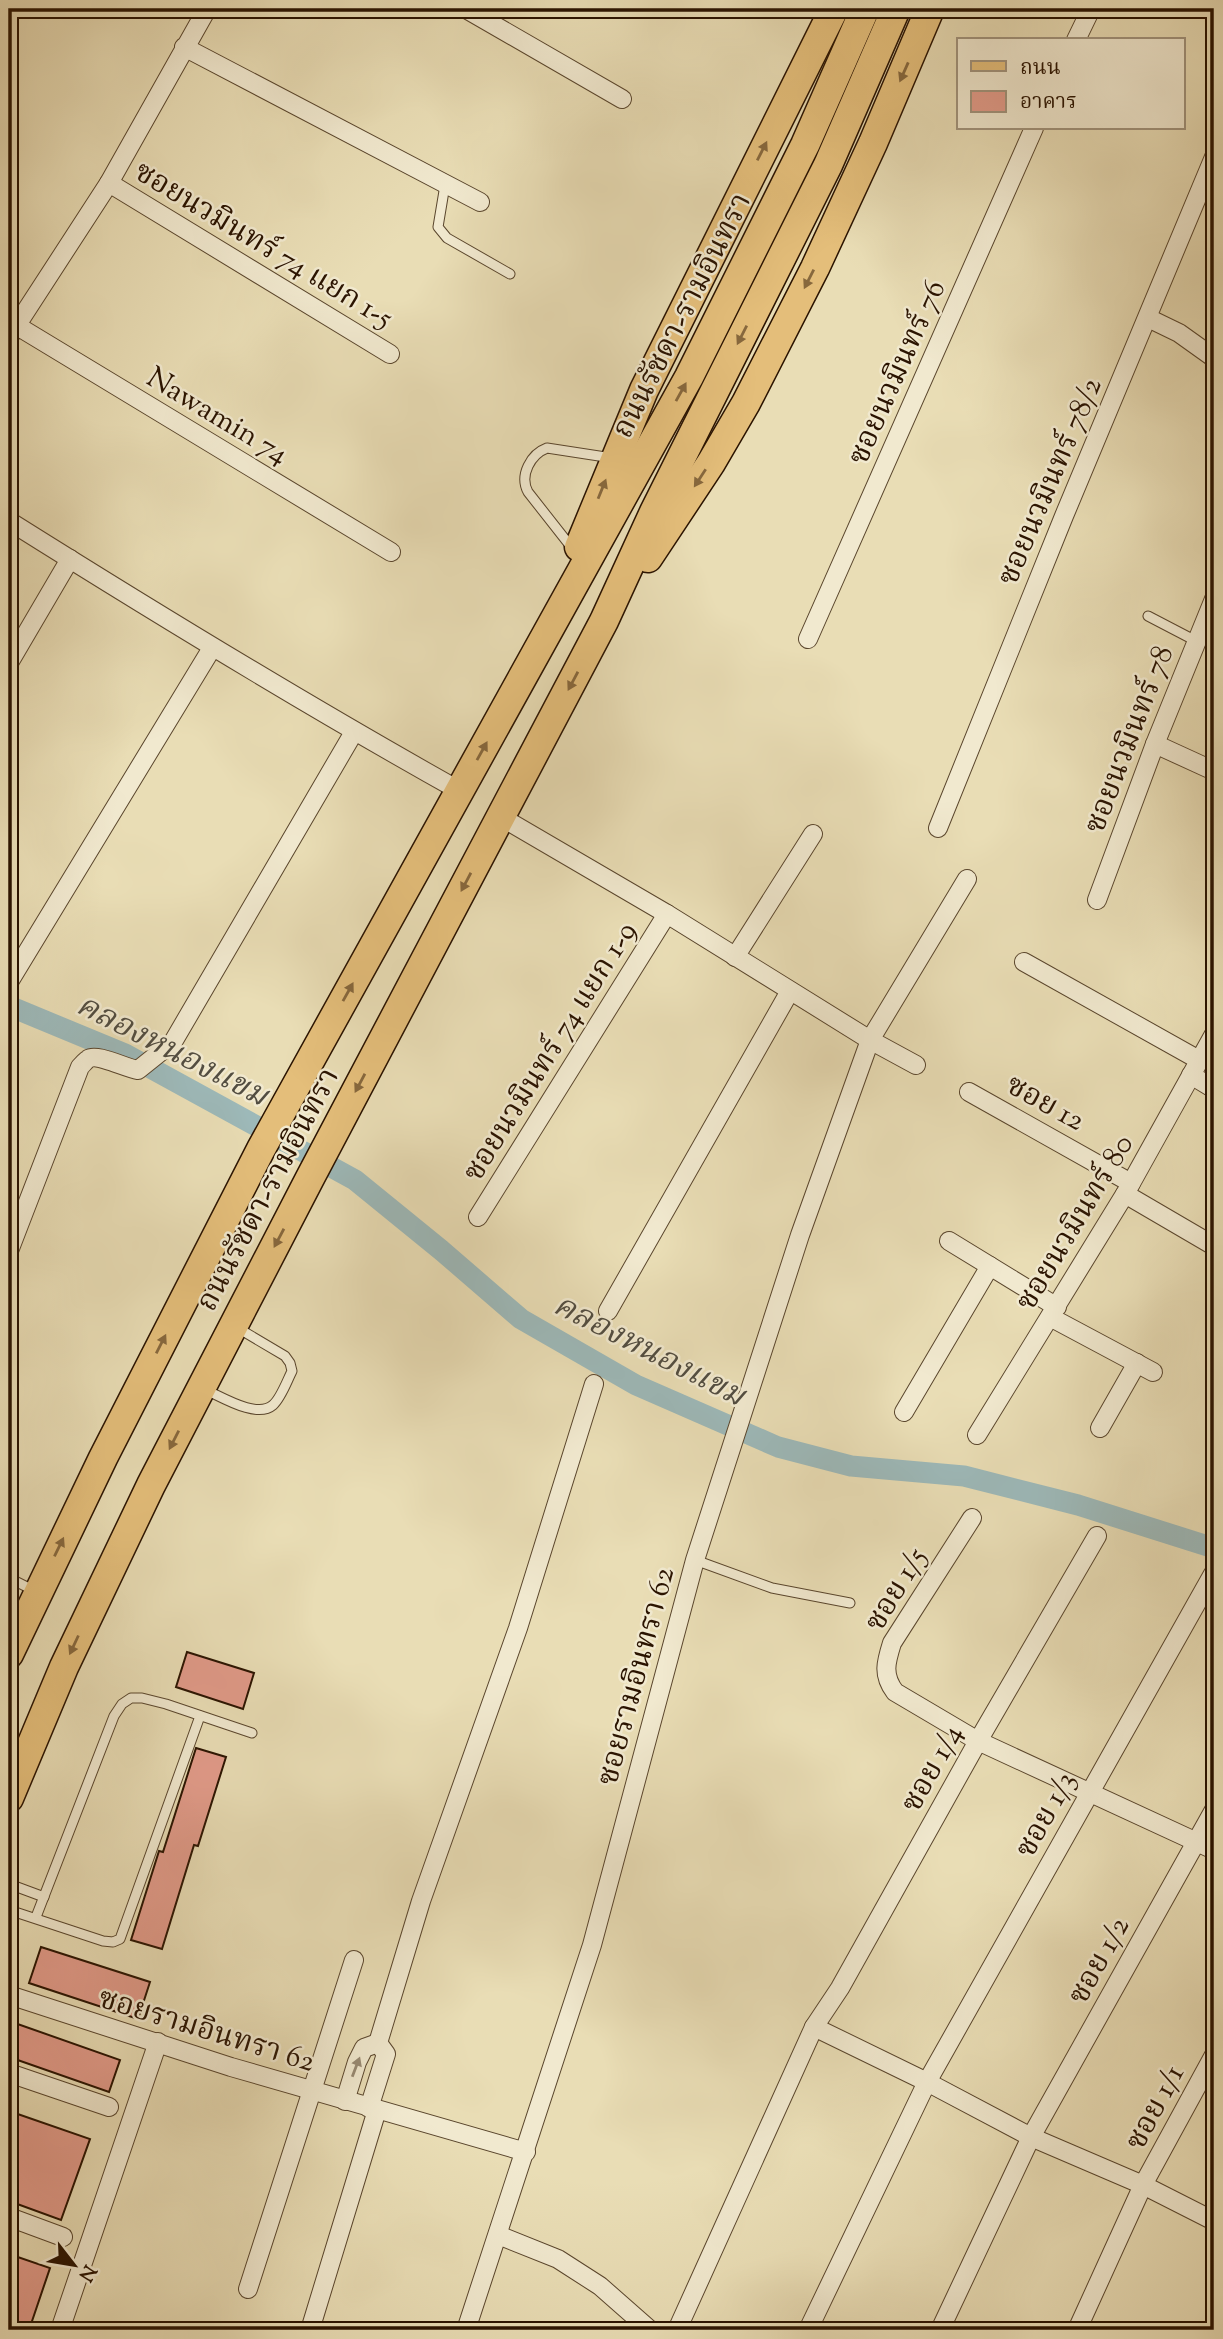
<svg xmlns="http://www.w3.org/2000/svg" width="1223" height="2339" viewBox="0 0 1223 2339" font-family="'Sorts Mill Goudy','Noto Serif Thai',serif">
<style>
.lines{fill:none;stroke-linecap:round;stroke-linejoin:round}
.canal{stroke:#9db9b9;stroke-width:21}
.building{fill:#e29b8a;stroke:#2a1300;stroke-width:2}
.service-casing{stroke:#5a462d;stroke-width:11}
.minor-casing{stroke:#5a462d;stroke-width:20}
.primary-casing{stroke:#2a1300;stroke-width:31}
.service{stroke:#f1e9cf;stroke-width:9}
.minor{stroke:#f1e9cf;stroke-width:18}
.primary{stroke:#e4be7a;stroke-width:28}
.oneway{fill:#87683d}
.oneway2{fill:#978972}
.labels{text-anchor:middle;stroke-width:5;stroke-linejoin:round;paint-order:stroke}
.street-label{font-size:30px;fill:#2a1300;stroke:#f1e9cf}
.water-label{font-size:32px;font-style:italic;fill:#524d41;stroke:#f1e9cf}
</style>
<rect width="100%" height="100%" fill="#e9ddb5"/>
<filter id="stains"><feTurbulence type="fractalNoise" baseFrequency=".00286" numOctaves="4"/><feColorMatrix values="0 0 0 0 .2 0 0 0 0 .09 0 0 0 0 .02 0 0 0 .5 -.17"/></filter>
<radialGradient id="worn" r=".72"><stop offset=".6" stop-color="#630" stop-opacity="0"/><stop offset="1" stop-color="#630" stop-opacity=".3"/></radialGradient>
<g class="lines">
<path class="canal" d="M9,1006L125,1054L355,1180L441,1250L521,1319L636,1385L778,1447L851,1466L964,1476L1078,1505L1214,1548"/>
</g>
<g class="building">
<path d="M187,1652L254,1673L243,1709L176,1687Z"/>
<path d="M196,1748L226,1757L198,1846L194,1845L162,1949L131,1940L159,1851L163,1852Z"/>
<path d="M41,1947L150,1982L138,2019L29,1983Z"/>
<path d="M9,2021L120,2060L109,2092L9,2057Z"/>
<path d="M9,2111L90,2139L61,2220L9,2201Z"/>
<path d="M9,2254L50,2268L29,2330H9Z"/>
</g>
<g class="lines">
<defs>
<g id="service">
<path d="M445,185L438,227L447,238L510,274"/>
<path d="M572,548L528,492C519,475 531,454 547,448L612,458"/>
<path d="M1148,616L1196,641"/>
<path d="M206,1390C222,1397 257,1419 273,1405C281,1398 287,1381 292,1371L290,1363L285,1356L236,1327"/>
<path d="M695,1560L772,1588L850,1603"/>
<path d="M9,1578L35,1591"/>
<path d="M9,1884L44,1897"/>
<path d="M9,1910L103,1941L113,1942L120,1939L200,1716"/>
<path d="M36,1917L114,1716L122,1704L131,1698H142L166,1704L252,1733"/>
</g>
<g id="minor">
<path d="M466,9L622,99"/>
<path d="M1076,40L1091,9"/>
<path d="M184,47L480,202"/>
<path d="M109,183L390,354"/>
<path d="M1148,318L1179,333L1214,358"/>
<path d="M9,321L391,552"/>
<path d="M9,337L109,183L207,9"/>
<path d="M9,521C157,614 306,705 460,791"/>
<path d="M808,639L1034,128"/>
<path d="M9,663L70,559"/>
<path d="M1155,744L1214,771"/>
<path d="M501,817L667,914L870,1040L916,1065"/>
<path d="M938,828L1064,516L1214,157"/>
<path d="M1097,900L1155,744L1214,599"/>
<path d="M735,957L813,834"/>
<path d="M1024,962L1199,1060"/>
<path d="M9,982L212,648"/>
<path d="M1191,1075L1214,1089"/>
<path d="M969,1092L1131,1183"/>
<path d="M1125,1194L1214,1246"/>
<path d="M478,1217L667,914"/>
<path d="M949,1241L1057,1307"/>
<path d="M9,1251L80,1067C80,1067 87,1059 88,1059C97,1053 125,1068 138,1070L173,1042L354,732"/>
<path d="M608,1311L790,991"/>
<path d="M1050,1317L1153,1372"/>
<path d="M904,1412L990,1266"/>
<path d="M1100,1428L1137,1363"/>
<path d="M977,1435L1125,1194L1214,1034"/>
<path d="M972,1518L892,1643C886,1662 882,1675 895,1692L978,1741L1214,1850"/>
<path d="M9,1995L231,2067L526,2152"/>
<path d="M814,2027L927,2082L1031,2137L1143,2185L1214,2221"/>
<path d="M378,2043L421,1901L518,1628L594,1384"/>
<path d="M9,2073L109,2107"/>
<path d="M345,2101L357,2062L364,2048L378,2043"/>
<path d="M369,2108L386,2054L378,2043"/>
<path d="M9,2217L63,2237"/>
<path d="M498,2235L558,2259L600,2286L650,2330"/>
<path d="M248,2289L354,1960"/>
<path d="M60,2330L158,2042"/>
<path d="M310,2330L377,2110"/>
<path d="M466,2330L592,1945L695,1560L800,1235L870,1040L967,879"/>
<path d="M677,2330L814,2027L840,1988L978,1741L1097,1536"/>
<path d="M808,2330L927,2082L1213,1574"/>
<path d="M940,2330L1031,2137L1214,1810"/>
<path d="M1077,2330L1143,2185L1214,2055"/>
</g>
<g id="primary">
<path d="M579,547L644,390L834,9"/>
<path d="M648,558L711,463L746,403L815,268L873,143L930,9"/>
<path d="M9,1654L103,1458L261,1149L689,377L805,145L865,9"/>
<path d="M9,1798L64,1667L151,1485L310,1178L604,621L654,512L828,165L896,9"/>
</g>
</defs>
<use href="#service" class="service-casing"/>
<use href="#minor" class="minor-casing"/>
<use href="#primary" class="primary-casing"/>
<use href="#service" class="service"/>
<use href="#minor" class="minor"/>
<use href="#primary" class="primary"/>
</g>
<defs><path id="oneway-solid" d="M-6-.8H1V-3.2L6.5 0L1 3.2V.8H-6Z" transform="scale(1.75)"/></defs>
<g class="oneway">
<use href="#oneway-solid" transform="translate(904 72) rotate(114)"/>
<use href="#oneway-solid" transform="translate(762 151) rotate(-63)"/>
<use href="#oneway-solid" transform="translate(809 279) rotate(117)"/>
<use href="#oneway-solid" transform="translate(742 335) rotate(117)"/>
<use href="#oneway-solid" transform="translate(681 392) rotate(-61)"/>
<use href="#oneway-solid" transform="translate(700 478) rotate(123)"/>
<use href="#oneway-solid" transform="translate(602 489) rotate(-68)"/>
<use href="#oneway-solid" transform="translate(573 681) rotate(118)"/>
<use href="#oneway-solid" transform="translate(482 751) rotate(-61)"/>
<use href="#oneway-solid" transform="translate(466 882) rotate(118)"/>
<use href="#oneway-solid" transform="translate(348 992) rotate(-61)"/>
<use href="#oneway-solid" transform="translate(360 1083) rotate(118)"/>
<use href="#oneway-solid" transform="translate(279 1238) rotate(118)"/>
<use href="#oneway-solid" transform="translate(161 1344) rotate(-63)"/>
<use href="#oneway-solid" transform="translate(174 1440) rotate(117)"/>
<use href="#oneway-solid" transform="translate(59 1547) rotate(-64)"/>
<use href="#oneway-solid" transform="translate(74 1645) rotate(115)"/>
</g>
<use class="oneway2" href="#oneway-solid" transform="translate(356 2067) rotate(-69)"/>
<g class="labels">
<g class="street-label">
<text transform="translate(264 244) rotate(31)" y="10">ซอยนวมินทร์ 74 แยก 1-5</text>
<text transform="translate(681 315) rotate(-63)" y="10">ถนนรัชดา-รามอินทรา</text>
<text transform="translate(896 372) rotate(-66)" y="10">ซอยนวมินทร์ 76</text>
<text transform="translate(218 415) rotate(31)" y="10">Nawamin 74</text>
<text transform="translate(1049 481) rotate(-67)" y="10">ซอยนวมินทร์ 78/2</text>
<text transform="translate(1128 739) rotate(-69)" y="10">ซอยนวมินทร์ 78</text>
<text transform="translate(549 1051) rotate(-58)" y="10">ซอยนวมินทร์ 74 แยก 1-9</text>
<text transform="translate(1046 1102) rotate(29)" y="10">ซอย 12</text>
<text transform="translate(267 1189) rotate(-62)" y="10">ถนนรัชดา-รามอินทรา</text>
<text transform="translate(1074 1222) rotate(-59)" y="10">ซอยนวมินทร์ 80</text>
<text transform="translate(895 1589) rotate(-59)" y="10">ซอย 1/5</text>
<text transform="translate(635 1676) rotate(-75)" y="10">ซอยรามอินทรา 62</text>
<text transform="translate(931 1768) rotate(-61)" y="10">ซอย 1/4</text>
<text transform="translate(1045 1814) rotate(-61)" y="10">ซอย 1/3</text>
<text transform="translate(1098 1960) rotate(-61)" y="10">ซอย 1/2</text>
<text transform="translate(207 2029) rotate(17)" y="10">ซอยรามอินทรา 62</text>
<text transform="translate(1154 2107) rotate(-62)" y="10">ซอย 1/1</text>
</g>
<g class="water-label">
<text transform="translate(173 1049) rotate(27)" y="11">คลองหนองแขม</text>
<text transform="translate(650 1349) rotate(27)" y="11">คลองหนองแขม</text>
</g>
</g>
<rect width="1223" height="2339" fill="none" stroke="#e9ddb5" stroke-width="35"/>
<rect x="10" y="10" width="1202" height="2318" fill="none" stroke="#2a1300" stroke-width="3.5"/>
<rect x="18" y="18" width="1188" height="2304" fill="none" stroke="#2a1300" stroke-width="2"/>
<rect x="957" y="38" width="228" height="91" fill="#f1e9cf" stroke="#a1937c" stroke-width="2"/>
<rect x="971" y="61" width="35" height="10" fill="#e4be7a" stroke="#a1937c" stroke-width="2"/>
<text x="1020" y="74" font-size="21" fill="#2a1300">ถนน</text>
<rect x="971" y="91" width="35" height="21" fill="#e29b8a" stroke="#a1937c" stroke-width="2"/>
<text x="1020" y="108" font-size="21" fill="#2a1300">อาคาร</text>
<g transform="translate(74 2265) rotate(121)" stroke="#f1e9cf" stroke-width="5" paint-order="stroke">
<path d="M0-5L12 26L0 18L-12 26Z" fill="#2a1300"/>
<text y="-10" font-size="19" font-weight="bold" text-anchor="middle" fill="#2a1300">N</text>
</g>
<rect width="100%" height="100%" filter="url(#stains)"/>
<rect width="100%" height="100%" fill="url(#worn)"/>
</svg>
